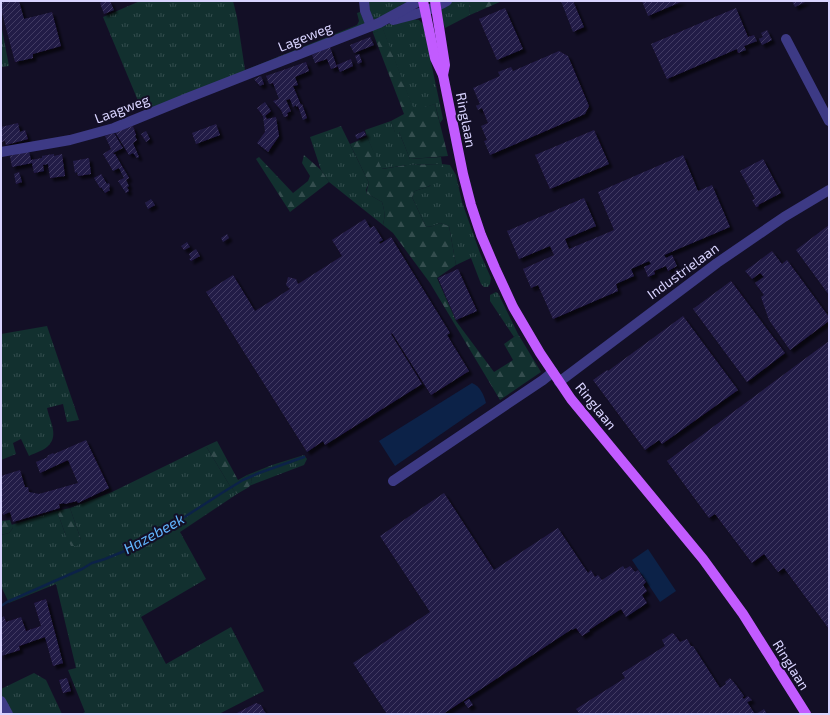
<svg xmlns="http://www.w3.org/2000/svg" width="830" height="715" viewBox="0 0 830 715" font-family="'Exo 2',sans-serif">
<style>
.grass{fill:url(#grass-tufts)}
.forest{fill:url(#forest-firs)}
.water{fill:#0c2248}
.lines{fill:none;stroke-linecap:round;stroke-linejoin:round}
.stream{stroke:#0c2248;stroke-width:2.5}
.building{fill:url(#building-hatch);filter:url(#shadow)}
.minor{stroke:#3d3a85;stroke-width:10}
.major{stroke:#c25bff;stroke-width:10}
.labels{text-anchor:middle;stroke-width:4;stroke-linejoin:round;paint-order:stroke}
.street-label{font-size:14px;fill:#d9d4ff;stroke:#130f26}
.water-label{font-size:15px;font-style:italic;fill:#62b6ff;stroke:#130f26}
</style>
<defs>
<pattern id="grass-tufts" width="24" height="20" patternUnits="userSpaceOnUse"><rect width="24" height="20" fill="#12302f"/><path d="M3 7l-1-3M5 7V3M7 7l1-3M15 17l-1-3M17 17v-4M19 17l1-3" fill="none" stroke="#344d4e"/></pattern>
<pattern id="forest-firs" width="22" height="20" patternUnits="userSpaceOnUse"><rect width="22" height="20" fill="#12302f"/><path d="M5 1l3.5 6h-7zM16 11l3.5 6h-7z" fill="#344d4e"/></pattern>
<pattern id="building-hatch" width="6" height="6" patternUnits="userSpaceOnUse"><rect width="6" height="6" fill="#241b47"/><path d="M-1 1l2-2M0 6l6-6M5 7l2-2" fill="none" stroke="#433b63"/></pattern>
<filter id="shadow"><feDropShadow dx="3.5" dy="3.5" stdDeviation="1" flood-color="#0009"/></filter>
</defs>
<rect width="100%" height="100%" fill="#130f26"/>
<g class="grass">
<path d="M140,1H233L237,17L245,70L357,25L359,21L357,13L360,12L365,23L364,24L148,111L143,109L139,103L103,17Z"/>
<path d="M367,1H409L399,6L400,8L375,20L372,17Z"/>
<path d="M453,1H469L470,15L445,28L440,12L444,5Z"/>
<path d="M413,19L419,20L423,24L443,119L440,123L435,104L414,111L383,30L373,33L372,29L402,20Z"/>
<path d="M1,24L9,66L1,67Z"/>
<path d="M391,121L395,132H399L410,159L441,157L442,164L450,165L456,175L462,202L480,253L491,278L490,284L488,287H484L481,284L471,258L456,265L449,226L440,223L433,226L426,227L412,197L415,191L430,186L442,164L407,165L381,169L367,137L365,130Z"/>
<path d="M341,126L369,183L366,190V193L382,202C385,212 385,216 383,225L329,182L321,170L310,137Z"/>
<path d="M496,292L498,293L518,334L514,337L490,301V295Z"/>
<path d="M47,326L79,420L67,422L63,404L47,408C49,419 59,435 49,445C45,450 35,453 29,456L21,439L13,443L16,454L1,460V334Z"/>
<path d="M206,446L230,486L237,494L180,532L206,579L141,617L166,664L231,627L264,691L219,714H81L85,712L68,670L76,668L56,584L9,603L1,586V535L9,533L13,528L11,525L57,511L66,536L81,540L70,508L112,492Z"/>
<path d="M304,455L307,459L304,465L249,486L252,482L251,477L247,475L272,465Z"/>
<path d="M34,673L46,680L62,714H12L1,694V689Z"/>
</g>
<g class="forest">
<path d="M469,1H502L470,15Z"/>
<path d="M383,29L414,110L435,104L448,156L410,159L399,132L395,133L391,121L404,114L373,33Z"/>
<path d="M367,137L382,169L407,165L442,164C451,180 426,188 415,191L412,197L426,227L433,226L440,223L449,226L456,265L437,278L456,321L494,372L513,360L504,344L518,334L541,372L500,400L430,283L393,233L383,225C385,216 385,212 382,202L366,193L369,183L350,144Z"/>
<path d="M304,155L321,170L329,182L290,212L256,159L259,157L293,193L308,181L310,176L302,163Z"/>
<path d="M217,441L238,480L247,475L251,477L252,482L249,487L237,494L230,486L206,446Z"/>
<path d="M70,508L81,540L77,546H71L66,536L57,511Z"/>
<path d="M10,520L13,528L9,533L1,535V521Z"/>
</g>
<g class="water">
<path d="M472,383C480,386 484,395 486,403L395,466L379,441Z"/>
<path d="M648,549L676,591L660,602L632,560Z"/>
</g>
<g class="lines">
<path class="stream" d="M1,606L7,602L82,569L92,563L105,559L127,550L172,525L225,491L243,480L259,473L304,457"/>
</g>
<g class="building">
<path d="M1,1H19L24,19L52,12L61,46L33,54V58L15,62L1,9Z"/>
<path d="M104,1H110L114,10L104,14L100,3Z"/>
<path d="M561,1H573L584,27L573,32Z"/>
<path d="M642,1H683L648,16Z"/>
<path d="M792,1H807L795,7Z"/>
<path d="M505,8L523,49L497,60L479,19Z"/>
<path d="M736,8L748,37L754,35L757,41L744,46L746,50L738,53L737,49L667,79L651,44Z"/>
<path d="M767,30L772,40L762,45L759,39L763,37L761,33Z"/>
<path d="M370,37L374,45L354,53L350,45Z"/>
<path d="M330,47L337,67L331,69L327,59L315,63L312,55Z"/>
<path d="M559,51L568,56L589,106L585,114L490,155L484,141L487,140L481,126L488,123L482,108L478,110L476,106L480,104L473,88L500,76L498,72L511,67L513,71Z"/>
<path d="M359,54L362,62L358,64L355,56Z"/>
<path d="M351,59L353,66L340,72L337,65Z"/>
<path d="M306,62L309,71L295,77L298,85L293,86L301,105L302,104L307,118L303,120L298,106L296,107V105L293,107L290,99L286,100L291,111L287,113L288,116L284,117L281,110L273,101L279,99L273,83L269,84L266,76Z"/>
<path d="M261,76L264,84L260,86L254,79Z"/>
<path d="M265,102L271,111L265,116L267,119L276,117L279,136L268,152L257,143L265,132L263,116L257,108Z"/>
<path d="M18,123L20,132L25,130L28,139L6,145L5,141L2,142L1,137V127Z"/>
<path d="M216,124L220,135L196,144L192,133Z"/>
<path d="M133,126L136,135L135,136L137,140L133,143L139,157L137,158L133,153L129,155L115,132Z"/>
<path d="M594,130L609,164L550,189L535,155Z"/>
<path d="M146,131L150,139L146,142L141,134Z"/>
<path d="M364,131L366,135L357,139L355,135Z"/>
<path d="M114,133L123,148L113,153L114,154H115L129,178L126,180L129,186L127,187L129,191L126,193L118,181L124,178L119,168L113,171L103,154L111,149L105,136Z"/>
<path d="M29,151L31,160L42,158V156L47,155L54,154V156L62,154L65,176L50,178L48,164L43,165L44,171L34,173L32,163L12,167L10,156Z"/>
<path d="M683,155L698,191L712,185L730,227L664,255L666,258L672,255L677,266L668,271L666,266L654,271L655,274L648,277L644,267L651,264L649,261L631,269L634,276L616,284L618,291L553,319L538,285L531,288L523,269L554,255L550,246L519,259L507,231L584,198L596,226L565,239L569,249L614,230L598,192Z"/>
<path d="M89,158L91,174L78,176L77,172L75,173L73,161Z"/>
<path d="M763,159L781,193L758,205L759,206L756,207L752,200L755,199L740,171Z"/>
<path d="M19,172L22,182L16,184L14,174Z"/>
<path d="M101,174L107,184L109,183L110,187L109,188L110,190L105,193L101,187L100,188L94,178Z"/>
<path d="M151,199L155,205L148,209L145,203Z"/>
<path d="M365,219L370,228L374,226L383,240L379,242L380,244L391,237L450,333L447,335L469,371L431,395L392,333L391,334L422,384L325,445L323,441L307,452L206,292L233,275L255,311L290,289L286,285L288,277L296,279L298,284L342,256L332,240Z"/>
<path d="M829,225V295L796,250Z"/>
<path d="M227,234L229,238L223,242L221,238Z"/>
<path d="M187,242L190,247L184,250L181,246Z"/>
<path d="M196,249L200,256L191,261L189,259L191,258L189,254Z"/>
<path d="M772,251L782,264L787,260L829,317V321L790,350L769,320L761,297L764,295L755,283L764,277L760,273L752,279L745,271Z"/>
<path d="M458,269L477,311L456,320L438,278Z"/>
<path d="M731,281L785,353L747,382L693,309Z"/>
<path d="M683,316L738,390L662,444L659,440L645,450L593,380L607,370L608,371Z"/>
<path d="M829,341V629L784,568L778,572L764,554L752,563L715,514L709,518L667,461Z"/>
<path d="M86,440L109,488L78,503L77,501L65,504L64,503L59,504L60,508L13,522L10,512L3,515L1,508V476L20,470L25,487H28L29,492L39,494L78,483L68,460L40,473L36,462L48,457L47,456L53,453L54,454Z"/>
<path d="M444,493L494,570L558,528L588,573L591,570L595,577L598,575L602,580L623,566L625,569L630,566L635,572L638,570L646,582L643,585L647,591L642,595L647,603L626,617L621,609L589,630L590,631L582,636L576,628L572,630V629L443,714H387L353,663L430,612L380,536Z"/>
<path d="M46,599L63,663L53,666L45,637L19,646L20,650L1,656V618L4,616L6,622L21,617L26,631L41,626L34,603Z"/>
<path d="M672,633L674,634L680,642L687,639L691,646H693L720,688L726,684L725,682L730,678L736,685L744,696L742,697L744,699L748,696L752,700L747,702L755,714H580L576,709L625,678L622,673L665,646L662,640Z"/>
<path d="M67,678L71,691L63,693L59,680Z"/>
<path d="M469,699L473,705L468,708L464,702Z"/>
<path d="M256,703L261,705L266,714H235Z"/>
<path d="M764,709L767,714H756Z"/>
</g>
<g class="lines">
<g class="minor">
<path d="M364,1L365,11L371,26"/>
<path d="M393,20C412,15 430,11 447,1"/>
<path d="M786,39L829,121"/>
<path d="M1,152L70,140L114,128L190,97L379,23L419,1"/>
<path d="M559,382L717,263L784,217L829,190"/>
<path d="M393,481L543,380L553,372"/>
<path d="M1,701L8,714"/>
</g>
<g class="major">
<path d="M423,1L435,58L443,75L463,174L471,205L481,235L495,268L513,307L540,353L571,399L703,559L743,614L806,714"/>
<path d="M435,1L445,65L443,75"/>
</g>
</g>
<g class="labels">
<g class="street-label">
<text transform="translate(305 37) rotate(-22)" y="5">Lageweg</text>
<text transform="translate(122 109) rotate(-21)" y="5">Laagweg</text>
<text transform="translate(466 120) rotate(79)" y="5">Ringlaan</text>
<text transform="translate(683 271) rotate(-36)" y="5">Industrielaan</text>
<text transform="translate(596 406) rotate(51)" y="5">Ringlaan</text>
<text transform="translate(791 665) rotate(58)" y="5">Ringlaan</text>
</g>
<g class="water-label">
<text transform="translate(154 534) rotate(-29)" y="5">Hazebeek</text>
</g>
</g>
<rect width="830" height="715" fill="none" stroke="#d9d4ff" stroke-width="4"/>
</svg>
